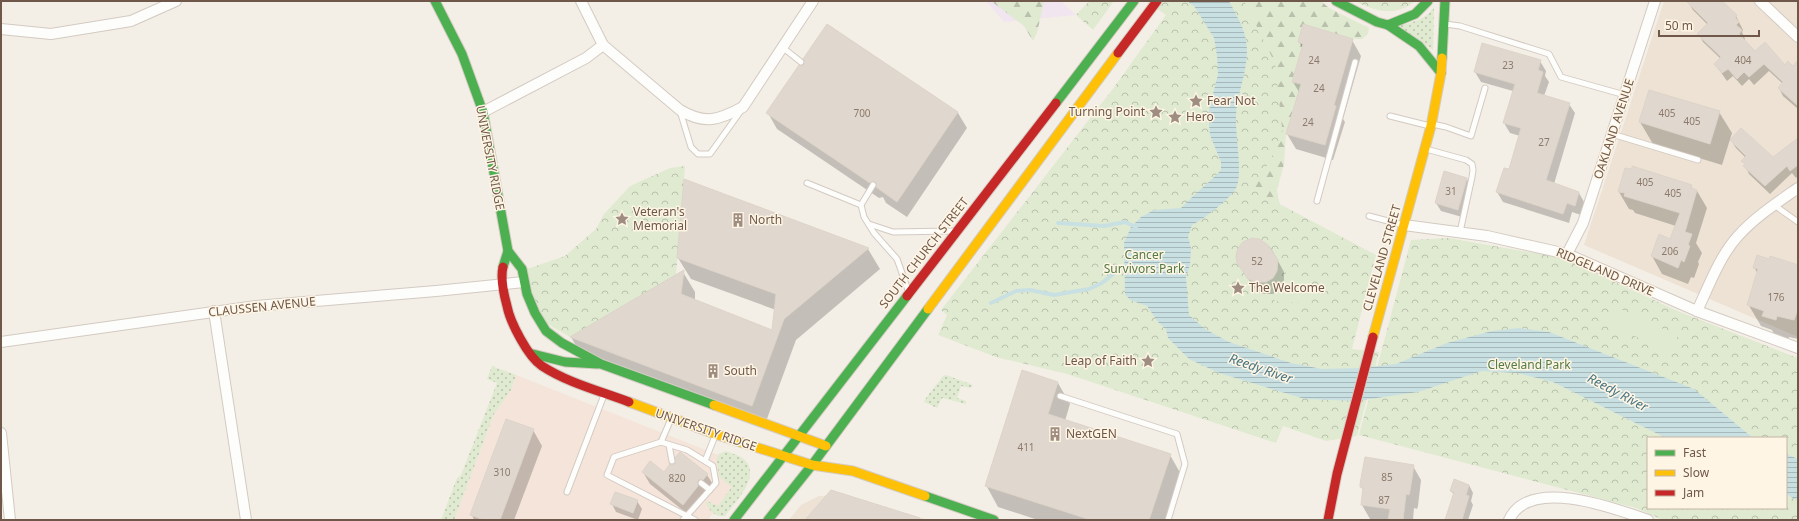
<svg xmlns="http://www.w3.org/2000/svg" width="1799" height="521" viewBox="0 0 1799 521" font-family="'Noto Sans',sans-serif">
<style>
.residential{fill:#ede2d3}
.commercial{fill:#f4e4d9}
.education{fill:#f1e5ef}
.grass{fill:url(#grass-dots)}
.forest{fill:url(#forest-firs)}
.park{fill:url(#park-crowns);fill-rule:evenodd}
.garden{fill:#dfead1}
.water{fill:url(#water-rules)}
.shadow{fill:#0003}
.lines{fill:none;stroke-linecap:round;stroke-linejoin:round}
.stream{stroke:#c9e0e3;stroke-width:4}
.building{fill:#e0d8ce;stroke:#ddd3c9}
.lane-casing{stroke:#d3cac2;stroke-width:7}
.street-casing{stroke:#d3cac2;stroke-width:12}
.fast-casing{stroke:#d4cbc3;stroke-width:11}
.slow-casing{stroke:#d4cbc3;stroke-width:11}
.jam-casing{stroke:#d4cbc3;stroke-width:11}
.lane{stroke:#fdfdfb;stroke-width:5}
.street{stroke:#fdfdfb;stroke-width:10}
.fast{stroke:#4caf50;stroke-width:9}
.slow{stroke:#ffc107;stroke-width:9}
.jam{stroke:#c62828;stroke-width:9}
.labels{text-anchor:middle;stroke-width:3;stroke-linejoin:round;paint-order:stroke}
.number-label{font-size:10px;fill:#8d7a6c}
.poi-label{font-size:12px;fill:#6f5849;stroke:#fef5e5;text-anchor:start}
.street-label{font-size:12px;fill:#6f5849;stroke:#fef5e5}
.park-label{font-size:12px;fill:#537a45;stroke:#fef5e5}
.water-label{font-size:13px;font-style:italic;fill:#457582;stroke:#fef5e5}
</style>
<defs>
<pattern id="grass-dots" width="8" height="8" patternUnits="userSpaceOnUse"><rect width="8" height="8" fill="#dfead1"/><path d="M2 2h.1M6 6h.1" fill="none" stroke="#b9c0ac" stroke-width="1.8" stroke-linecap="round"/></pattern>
<pattern id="forest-firs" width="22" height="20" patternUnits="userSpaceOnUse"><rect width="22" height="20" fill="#dfead1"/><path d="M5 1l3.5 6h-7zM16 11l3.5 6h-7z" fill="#b9c0ac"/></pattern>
<pattern id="park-crowns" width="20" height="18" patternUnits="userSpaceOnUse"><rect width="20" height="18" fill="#dfead1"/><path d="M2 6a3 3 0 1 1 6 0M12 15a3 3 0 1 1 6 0" fill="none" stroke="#b9c0ac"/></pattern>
<pattern id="water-rules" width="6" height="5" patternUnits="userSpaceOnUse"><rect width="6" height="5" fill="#c9e0e3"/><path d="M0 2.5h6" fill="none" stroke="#a7b8ba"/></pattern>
</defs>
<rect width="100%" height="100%" fill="#f4efe6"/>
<g class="residential">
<path d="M1664,1H1798V337L1584,245Z"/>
<path d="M840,495L929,520H789L801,505L819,496Z"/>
</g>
<path class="commercial" d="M516,375L736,462L740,477L708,520H454L494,414L511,390Z"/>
<path class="education" d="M986,1H1061L1076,15L1004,22Z"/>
<g class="grass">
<path d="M1434,7L1433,50L1398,26C1412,22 1425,20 1434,7Z"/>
<path d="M492,366L516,375L511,390L494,414L454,520H441L457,478L461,475L497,383L487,379Z"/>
<path d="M946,375L973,385L970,388L961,386L957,398L966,401V404L942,398L937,408L924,402L926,398L943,376Z"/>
<path d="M726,451C731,453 737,455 741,457C765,473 735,502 725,516C715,517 711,512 706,504L707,501L718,506L732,487L719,477L717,459L719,454Z"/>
</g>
<g class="forest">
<path d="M991,1H1044L1037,33L1033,41L1024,26Z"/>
<path d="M1229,1H1321L1329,8L1369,28L1368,34L1362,39H1353L1303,24L1298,42L1303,44L1292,81L1301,84L1286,134L1284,164L1277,190L1281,212L1190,265Z"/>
</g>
<g class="park">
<path d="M1089,1H1114L1093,30L1076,15Z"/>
<path d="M1146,1H1244L1275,63L1283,137L1253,190L1376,255L1352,349L1379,352L1357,436L1326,441L1283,426L1276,443L1067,374L996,357L938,335L947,315L941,310L1112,90L1166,15Z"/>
<path d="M1355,1H1415C1396,17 1375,12 1355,1Z"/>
<path d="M685,166L676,275L570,337L544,322L533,296L527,269L565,256L596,229L604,214L630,186L670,168Z"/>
<path d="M1449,238L1562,258L1680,312L1798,358V520H1663L1636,508L1359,435L1411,240ZM1648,438H1786V508H1648Z"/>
</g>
<g class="garden">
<path d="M1287,272L1309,283L1298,303L1275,301L1266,290L1277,286Z"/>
<path d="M1614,306L1678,336L1670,352L1606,323Z"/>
</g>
<g class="water">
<path d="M1187,1H1229C1235,13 1244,27 1246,40C1251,68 1235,94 1236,121C1236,138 1242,171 1237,186C1233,197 1203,220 1192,225L1188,237L1191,248L1190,265L1186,277L1189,315L1205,329L1229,342L1291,363L1322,369L1361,368L1396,364L1447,343L1492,331L1519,328L1549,332L1694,389L1753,438H1666L1553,382L1517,373L1482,371L1418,392L1356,401L1305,399L1219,373L1189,359L1168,338L1166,329L1158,322L1147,306L1130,300L1125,294L1124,243L1131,227L1141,217L1154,210L1181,208C1194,194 1208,184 1221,170V162L1210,135L1208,114L1218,74L1217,56L1214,38L1194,6Z"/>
<path d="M1786,454L1798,459V501L1786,494Z"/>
</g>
<g class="shadow">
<path d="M1690,1H1721L1736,16L1743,30L1742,32L1745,39L1744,41L1755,53L1785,66L1798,67V109L1783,96L1779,88L1783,84L1769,71L1754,85L1749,79L1742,86L1733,76L1727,81L1715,64L1721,59L1703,42L1699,34L1708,25L1693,10L1688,2Z"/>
<path d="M828,25L958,113L967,128L907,217L886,203L883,197L879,198L777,129L768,113L805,65Z"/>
<path d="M1352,40L1361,56L1343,119L1345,122L1333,160L1296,149L1287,134L1299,92L1293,82L1303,49L1299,42Z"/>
<path d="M1540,61L1546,71L1545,76L1549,82L1544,96L1569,104L1575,113L1554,184L1579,193L1584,202L1581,215L1572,212L1569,223L1503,202L1497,192L1510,171L1520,136L1510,133L1504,123L1513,91L1481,82L1475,72Z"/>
<path d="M1719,112L1732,133L1722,165L1653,144L1640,122Z"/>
<path d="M1798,139V176L1796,178L1792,173L1770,194L1749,174L1743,161L1746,158L1736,148L1731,140L1773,158Z"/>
<path d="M1467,179L1471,187L1462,217L1441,211L1436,203Z"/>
<path d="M1691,186L1693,190L1697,191L1707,208L1696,243L1702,253L1698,262L1699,264L1694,278L1691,277L1688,284L1662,274L1652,256L1671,240L1676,226L1635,213L1633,210L1629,209L1619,192Z"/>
<path d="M1256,240L1271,248L1284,272V280L1279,290L1273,294H1264L1256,291L1238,263Z"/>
<path d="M868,249L880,269L796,340L764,427L583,358L571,337L683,272L695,292V300L773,331L776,310L691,279L678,258Z"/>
<path d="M1770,260L1798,266V339L1789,337L1788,342L1776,338L1772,330L1761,326L1748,304L1758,274L1754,267Z"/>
<path d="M1058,383L1070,404L1065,421L1170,455L1182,476L1169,520H1038L998,507L986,485Z"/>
<path d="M533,430L542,446L514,520H474L472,515Z"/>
<path d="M1413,466L1421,480L1418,506L1417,509L1414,508L1413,520L1370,519L1362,505L1364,491L1361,487Z"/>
<path d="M643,472L707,475L714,486L710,491L704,492L705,498L690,516L650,484Z"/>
<path d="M1469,485L1473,493L1471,501L1473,505L1468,520H1446L1454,495L1451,491Z"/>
<path d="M637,501L642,509L638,520L616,512L612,504Z"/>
</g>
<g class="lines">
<g class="stream">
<path d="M1058,223L1104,226L1125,222L1136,227"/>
<path d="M991,303L1016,291L1030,290L1054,295L1089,289L1102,283L1123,266H1129"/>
</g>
</g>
<g class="building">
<path d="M1686,1H1722L1737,15L1735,17L1739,22L1736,25L1742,30L1739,34L1755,51L1765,42L1785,65L1788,61L1793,66L1798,60V106L1778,88L1783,82L1764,64L1749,77L1744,72L1737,79L1728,69L1722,73L1714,64L1721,57L1697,34L1708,23Z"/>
<path d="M827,24L958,112L897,202L876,187L875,182L870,183L766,113L799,65L804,64L803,59Z"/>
<path d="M1303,24L1353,39L1334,105L1336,106L1325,145L1286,134L1301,84L1292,82L1303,44L1298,42Z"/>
<path d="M1482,43L1541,60L1538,70L1543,72L1537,93L1570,103L1546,180L1579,192L1575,206L1567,203L1563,214L1496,192L1504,168L1509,169L1521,128L1503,123L1515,84L1474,72Z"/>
<path d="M1649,90L1720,111L1710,144L1639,122Z"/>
<path d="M1741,128L1773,157L1798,138V165L1790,171L1787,166L1765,186L1743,166L1745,164L1741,161L1746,156L1730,140Z"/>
<path d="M1632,166L1692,185L1691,188L1697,190L1685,232L1692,234L1688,245L1690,246L1684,262L1681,260L1678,268L1651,256L1659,234L1670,239L1680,213L1624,196L1625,193L1618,192L1625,168L1632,169Z"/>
<path d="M1444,171L1467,178L1458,210L1435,203Z"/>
<path d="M684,179L869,248L784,319L752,406L570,337L684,270L681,294L772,330L776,294L677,258Z"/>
<path d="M1252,238L1259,239L1268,245L1278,260L1277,271L1273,278L1266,282H1256L1248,279L1237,263L1236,256L1238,248L1243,242Z"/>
<path d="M1757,255L1769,259L1770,256L1798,265V309L1794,320L1777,316L1776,320L1762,316L1764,311L1747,305L1758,269L1753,268Z"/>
<path d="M1022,370L1058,382L1048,414L1171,454L1149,520H1091L985,486Z"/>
<path d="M506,419L534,429L500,520H484L470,515Z"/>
<path d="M680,452L708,474L703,480H698V486L683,505L642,472L650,461L664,472L670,464H675V458Z"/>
<path d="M1365,457L1414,465L1410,491L1409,495L1406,494L1403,520H1388L1390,509L1361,505L1363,488L1360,487V484Z"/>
<path d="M1454,479L1469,485L1466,495L1469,496L1462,520H1445L1454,492L1450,491Z"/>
<path d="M831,490L920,518V520H805Z"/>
<path d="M615,492L638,500L633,513L610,504Z"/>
</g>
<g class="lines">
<defs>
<g id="lane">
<path d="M1445,24L1460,26L1549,54L1561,77L1625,95"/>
<path d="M782,47L801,62"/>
<path d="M680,111L691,147L698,154H710L740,112"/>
<path d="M1390,116L1430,126"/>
<path d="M1432,124L1446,127L1471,136L1485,88"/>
<path d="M1612,134L1698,160"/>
<path d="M1426,149L1466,160L1472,164L1473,170L1472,177L1460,232"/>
<path d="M807,183L861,205"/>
<path d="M873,185L861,205L864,217L874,233L897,259L908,290"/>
<path d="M1317,201L1355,62"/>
<path d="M1774,205L1798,222"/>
<path d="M1369,216L1403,225"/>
<path d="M869,224L893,232L952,231"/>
<path d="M1060,396L1177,434L1185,464L1168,520"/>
<path d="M671,419L661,442L614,457L607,475L695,520"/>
<path d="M661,442L687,450L713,466L716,483L683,520"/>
<path d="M669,445L672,461"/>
<path d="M705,461L715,436"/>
<path d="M701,483L710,490"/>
<path d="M567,492L604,395"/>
</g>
<g id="street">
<path d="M581,1L603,45L680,110C705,125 719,120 743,107L813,1"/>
<path d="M1760,1L1798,37"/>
<path d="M1,29L51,34L131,21L176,1"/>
<path d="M483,112L586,58L603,45"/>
<path d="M1404,225L1487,236L1567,254L1697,311L1798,348"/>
<path d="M1567,254L1583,223L1655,1"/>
<path d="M214,311L246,520"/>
<path d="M1697,311C1709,286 1719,257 1738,236C1755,217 1778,202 1798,188"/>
<path d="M1,342L256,306L436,291L524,282"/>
<path d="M1,433L10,520"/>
<path d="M1509,520C1529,476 1614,508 1648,520"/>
</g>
<g id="fast">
<path d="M435,1L462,54L483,112L508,251L503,267"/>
<path d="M1336,1L1377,22L1388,25L1419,46L1441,73"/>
<path d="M1388,25L1415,14L1428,1"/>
<path d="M1442,58L1445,1"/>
<path d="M1056,103L1134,1"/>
<path d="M508,251L522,269L527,294L535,313L546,331L562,343L601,364L714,405"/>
<path d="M533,354L565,362L598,364"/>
<path d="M925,496L994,520"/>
<path d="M734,520L907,296"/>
<path d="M768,520L812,465L928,309"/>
</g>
<g id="slow">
<path d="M928,309L1118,53"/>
<path d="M1373,337L1431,126L1441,73L1442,58"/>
<path d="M629,402L715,434L812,465L853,471L925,496"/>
<path d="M714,405L826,446"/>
</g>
<g id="jam">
<path d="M1118,53L1157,1"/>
<path d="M503,267C500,279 504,295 507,306C510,322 528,357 542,366C568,383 600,391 629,402"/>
<path d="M907,296L1056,103"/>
<path d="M1328,520L1337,474L1373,337"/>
</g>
</defs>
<use href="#lane" class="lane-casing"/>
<use href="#street" class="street-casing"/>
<use href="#fast" class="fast-casing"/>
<use href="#slow" class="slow-casing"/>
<use href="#jam" class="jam-casing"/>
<use href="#lane" class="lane"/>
<use href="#street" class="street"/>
<use href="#fast" class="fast"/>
<use href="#slow" class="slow"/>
<use href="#jam" class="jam"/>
</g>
<defs>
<symbol id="sight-bare" viewBox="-9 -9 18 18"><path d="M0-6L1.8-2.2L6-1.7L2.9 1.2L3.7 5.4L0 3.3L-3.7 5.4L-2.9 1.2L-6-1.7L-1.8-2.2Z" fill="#9e8d80" stroke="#fef5e5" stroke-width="2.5" paint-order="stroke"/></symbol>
<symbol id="building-bare" viewBox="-9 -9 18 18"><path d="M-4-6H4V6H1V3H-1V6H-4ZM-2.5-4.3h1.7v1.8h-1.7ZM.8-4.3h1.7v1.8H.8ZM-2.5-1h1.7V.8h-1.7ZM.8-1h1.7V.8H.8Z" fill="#9e8d80" stroke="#fef5e5" stroke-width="2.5" paint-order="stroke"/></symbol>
</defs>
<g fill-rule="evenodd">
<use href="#sight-bare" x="1186" y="91" width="20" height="20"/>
<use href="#sight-bare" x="1146" y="102" width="20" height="20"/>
<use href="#sight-bare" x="1165" y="107" width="20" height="20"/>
<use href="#sight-bare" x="612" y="209" width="20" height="20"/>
<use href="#building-bare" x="728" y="210" width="20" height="20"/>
<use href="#sight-bare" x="1228" y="278" width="20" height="20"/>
<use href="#sight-bare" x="1138" y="351" width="20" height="20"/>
<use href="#building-bare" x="703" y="361" width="20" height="20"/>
<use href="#building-bare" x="1045" y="424" width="20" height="20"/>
</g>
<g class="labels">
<g class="number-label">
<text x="1314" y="64">24</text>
<text x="1743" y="64">404</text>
<text x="1508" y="69">23</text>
<text x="1319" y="92">24</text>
<text x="862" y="117">700</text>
<text x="1667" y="117">405</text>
<text x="1692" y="125">405</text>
<text x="1308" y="126">24</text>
<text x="1544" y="146">27</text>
<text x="1645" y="186">405</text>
<text x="1451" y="195">31</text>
<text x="1673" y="197">405</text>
<text x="1670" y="255">206</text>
<text x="1257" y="265">52</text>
<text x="1776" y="301">176</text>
<text x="1026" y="451">411</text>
<text x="502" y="476">310</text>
<text x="1387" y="481">85</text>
<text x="677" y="482">820</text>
<text x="1384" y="504">87</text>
</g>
<g class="poi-label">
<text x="1207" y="105">Fear Not</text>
<text x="1145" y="116" text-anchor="end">Turning Point</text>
<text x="1186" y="121">Hero</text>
<text x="633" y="216">Veteran's<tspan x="633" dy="14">Memorial</tspan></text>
<text x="749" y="224">North</text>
<text x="1249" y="292">The Welcome</text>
<text x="1137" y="365" text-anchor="end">Leap of Faith</text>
<text x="724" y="375">South</text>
<text x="1066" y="438">NextGEN</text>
</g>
<g class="street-label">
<text transform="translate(1614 129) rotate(-72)" y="4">OAKLAND AVENUE</text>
<text transform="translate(490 158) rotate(79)" y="4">UNIVERSITY RIDGE</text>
<text transform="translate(924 253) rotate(-52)" y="4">SOUTH CHURCH STREET</text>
<text transform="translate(1382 258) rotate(-74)" y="4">CLEVELAND STREET</text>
<text transform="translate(1605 272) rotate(23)" y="4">RIDGELAND DRIVE</text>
<text transform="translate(262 307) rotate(-6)" y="4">CLAUSSEN AVENUE</text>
<text transform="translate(706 430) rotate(19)" y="4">UNIVERSITY RIDGE</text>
</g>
<g class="park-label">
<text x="1144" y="259">Cancer<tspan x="1144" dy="14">Survivors Park</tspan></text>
<text x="1529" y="369">Cleveland Park</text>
</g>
<g class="water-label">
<text transform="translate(1261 368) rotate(19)" y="5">Reedy River</text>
<text transform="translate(1618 392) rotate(28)" y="5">Reedy River</text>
</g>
</g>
<rect width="1799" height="521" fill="none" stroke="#6f5849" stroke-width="4"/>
<rect x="1647" y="437" width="140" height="72" fill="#fef5e5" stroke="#c5b6a7"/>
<rect x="1655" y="450" width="20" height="6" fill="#4caf50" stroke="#c5b6a7"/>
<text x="1683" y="457" font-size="12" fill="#6f5849">Fast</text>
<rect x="1655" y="470" width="20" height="6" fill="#ffc107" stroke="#c5b6a7"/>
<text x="1683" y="477" font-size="12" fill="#6f5849">Slow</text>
<rect x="1655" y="490" width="20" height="6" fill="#c62828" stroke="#c5b6a7"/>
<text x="1683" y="497" font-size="12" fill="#6f5849">Jam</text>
<path d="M1659 30v6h100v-6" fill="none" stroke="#6f5849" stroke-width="2"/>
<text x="1665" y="30" font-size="12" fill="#6f5849" stroke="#fef5e5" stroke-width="3" paint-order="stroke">50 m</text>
</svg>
